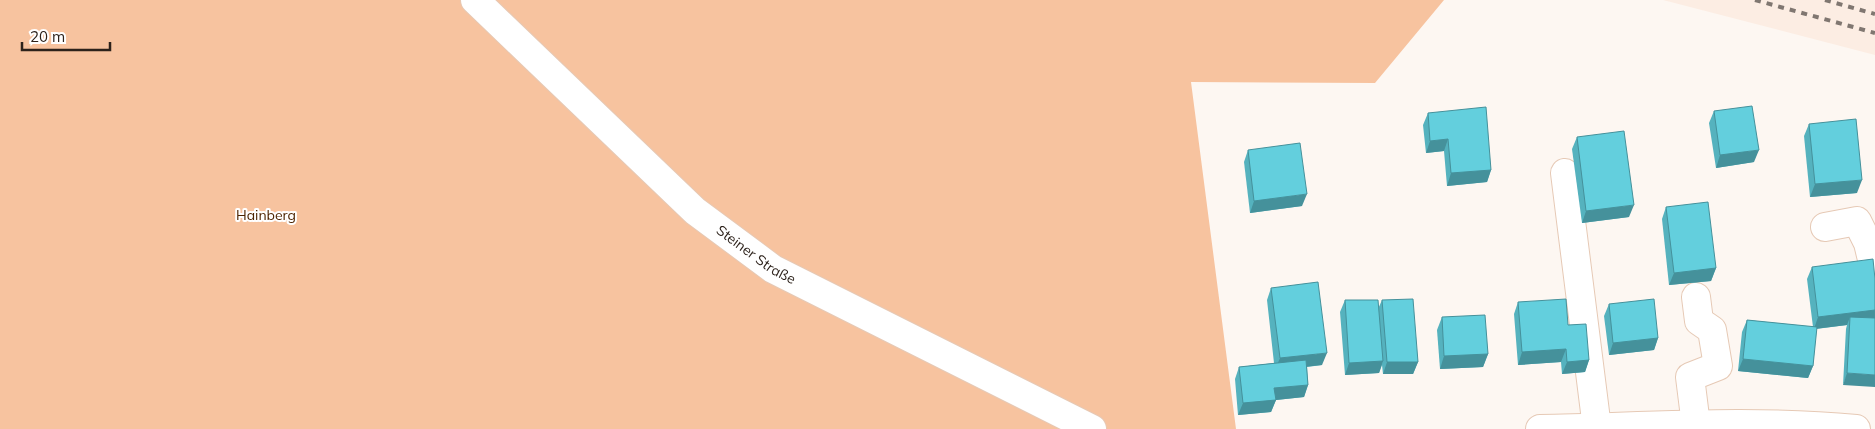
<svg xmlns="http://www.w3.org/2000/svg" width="1875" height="429" viewBox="0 0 1875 429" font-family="Mulish,sans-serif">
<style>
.built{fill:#fcede3}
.green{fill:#f7c39f}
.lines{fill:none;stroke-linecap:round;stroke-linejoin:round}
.minor-casing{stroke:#e6c9b5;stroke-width:30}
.minor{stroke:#fff;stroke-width:28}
.rail{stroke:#807771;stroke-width:4;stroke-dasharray:6 6;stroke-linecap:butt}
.wall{fill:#55b2be}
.shaded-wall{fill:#45919b}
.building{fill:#63cfdd;stroke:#45919b}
.labels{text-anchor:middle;stroke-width:4;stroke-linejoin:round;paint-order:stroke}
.park-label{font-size:14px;fill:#4c2300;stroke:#fff}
.street-label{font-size:14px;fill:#2d221b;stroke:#fff}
</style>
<rect width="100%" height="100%" fill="#fdf7f2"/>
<path class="built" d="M1663,0H1875V55Z"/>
<path class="green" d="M0,0H1444L1375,83L1191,82L1236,429H0Z"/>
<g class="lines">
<defs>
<g id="minor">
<path id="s1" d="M475,0L695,211L773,269L1092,429"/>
<path d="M1565,173L1597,428"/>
<path d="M1825,227L1857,221L1868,243L1875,272"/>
<path d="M1696,425L1690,377L1718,366L1712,330L1699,321L1696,297"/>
<path d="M1540,429C1645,427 1751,419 1856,429"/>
</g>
</defs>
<use href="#minor" class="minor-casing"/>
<use href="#minor" class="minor"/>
<g class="rail">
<path d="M1755,0L1875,33"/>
<path d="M1825,0L1875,14"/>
</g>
</g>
<g class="wall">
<path d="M1714,111L1754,162L1716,168L1709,123Z"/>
<path d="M1428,113L1491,170L1487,182L1447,186L1444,151L1426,153L1423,125Z"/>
<path d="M1809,124L1857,193L1810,197L1804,136Z"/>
<path d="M1577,137L1629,217L1582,223L1572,149Z"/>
<path d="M1248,150L1302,206L1250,213L1244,162Z"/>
<path d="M1666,207L1716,268L1711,281L1669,285L1662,219Z"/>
<path d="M1812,267L1875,310L1843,385L1846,329L1847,325L1816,329L1813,366L1808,378L1738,371L1742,332L1747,320L1813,327L1807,279Z"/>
<path d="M1271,288L1322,365L1307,367L1308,385L1304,397L1276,400L1271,412L1238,415L1235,379L1239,367L1274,363L1267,300Z"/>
<path d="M1345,300L1378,309L1382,300L1418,362L1413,374H1383L1382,365L1379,373L1345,375L1340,312Z"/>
<path d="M1518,302L1568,325L1589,360L1585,372L1562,374L1561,362L1518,365L1514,314Z"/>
<path d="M1609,304L1658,338L1654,350L1609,355L1604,316Z"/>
<path d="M1442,317L1488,354L1483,367L1440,369L1437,330Z"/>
</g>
<g class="shaded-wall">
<path d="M1448,139L1444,151L1426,153L1430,141Z"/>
<path d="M1759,150L1754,162L1716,168L1720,155Z"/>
<path d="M1491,170L1487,182L1447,186L1451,173Z"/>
<path d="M1862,180L1857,193L1810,197L1815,184Z"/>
<path d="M1307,194L1302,206L1250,213L1254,201Z"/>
<path d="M1634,205L1629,217L1582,223L1586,211Z"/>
<path d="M1716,268L1711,281L1669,285L1674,273Z"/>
<path d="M1875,310V321L1850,317L1847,325L1814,329L1818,317Z"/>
<path d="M1658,338L1654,350L1609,355L1613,343Z"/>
<path d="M1566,349L1561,362L1518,365L1522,352Z"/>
<path d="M1327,353L1322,365L1275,370L1280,358Z"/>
<path d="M1488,354L1483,367L1440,369L1444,356Z"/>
<path d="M1743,359L1813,366L1808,378L1738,371Z"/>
<path d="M1589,360L1585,372L1562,374L1567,362Z"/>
<path d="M1383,361L1379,373L1345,375L1349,363Z"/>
<path d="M1387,362H1418L1413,374H1383Z"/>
<path d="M1847,373L1875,375V387L1843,385Z"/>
<path d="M1308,385L1304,397L1276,400L1271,412L1238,415L1243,403L1274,388Z"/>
</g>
<g class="building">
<path d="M1752,106L1759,150L1720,155L1714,111Z"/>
<path d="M1486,107L1491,170L1451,173L1448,139L1430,141L1428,113Z"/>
<path d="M1856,119L1862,180L1815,184L1809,124Z"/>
<path d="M1624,131L1634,205L1586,211L1577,137Z"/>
<path d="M1300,143L1307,194L1254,201L1248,150Z"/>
<path d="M1708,202L1716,268L1674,273L1666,207Z"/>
<path d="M1873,259L1875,279V310L1818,317L1812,267Z"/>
<path d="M1318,282L1327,353L1280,358L1271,288Z"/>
<path d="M1413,299L1418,362H1387L1382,300Z"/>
<path d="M1566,299L1568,325L1586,324L1589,360L1567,362L1566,349L1522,352L1518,302Z"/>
<path d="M1654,299L1658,338L1613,343L1609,304Z"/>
<path d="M1345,300H1378L1383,361L1349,363Z"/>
<path d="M1485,315L1488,354L1444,356L1442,317Z"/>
<path d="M1850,317L1875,318V375L1847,373Z"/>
<path d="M1747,320L1817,327L1813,366L1743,359Z"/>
<path d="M1306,360L1308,385L1274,388L1276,400L1243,403L1239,367Z"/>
</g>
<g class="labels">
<g class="park-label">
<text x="266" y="220">Hainberg</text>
</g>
<g class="street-label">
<text dy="5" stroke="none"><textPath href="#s1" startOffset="380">Steiner Straße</textPath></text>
</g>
</g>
<path d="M22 42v8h88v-8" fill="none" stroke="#2d221b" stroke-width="2.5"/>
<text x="30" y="42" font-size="15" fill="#2d221b" stroke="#ffffff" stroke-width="4" paint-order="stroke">20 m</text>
</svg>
